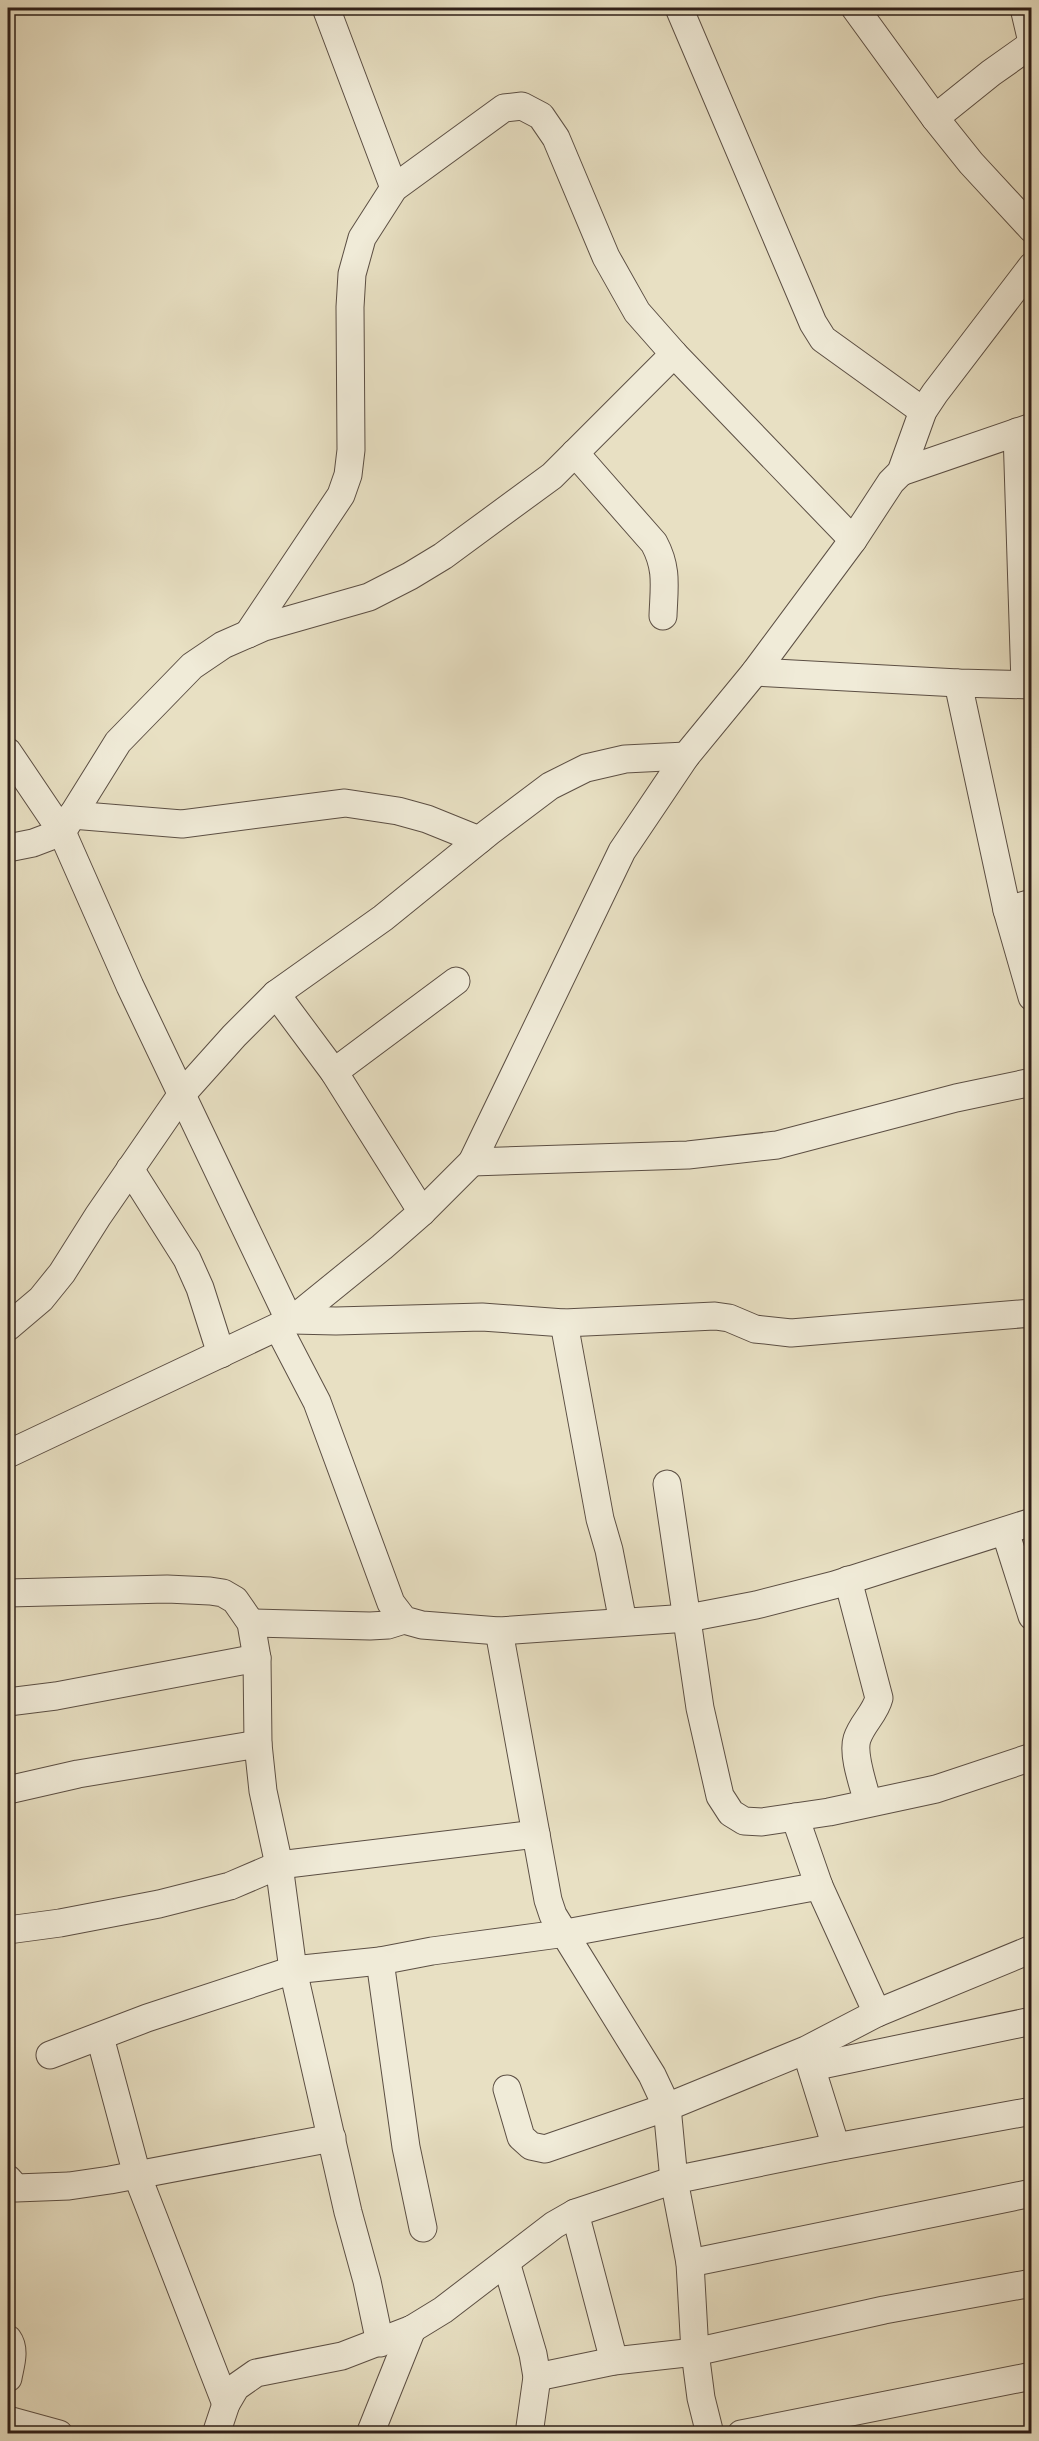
<svg xmlns="http://www.w3.org/2000/svg" width="1039" height="2441" viewBox="0 0 1039 2441" font-family="'Old Standard TT',serif">
<style>
.lines{fill:none;stroke-linecap:round;stroke-linejoin:round}
.minor-casing{stroke:#5c4f44;stroke-width:29}
.minor{stroke:#f0ebd8;stroke-width:27}
</style>
<rect width="100%" height="100%" fill="#e8e0c3"/>
<filter id="stains"><feTurbulence type="fractalNoise" baseFrequency=".00333" numOctaves="4"/><feColorMatrix values="0 0 0 0 .2 0 0 0 0 .09 0 0 0 0 .02 0 0 0 .5 -.17"/></filter>
<radialGradient id="worn" r=".72"><stop offset=".6" stop-color="#630" stop-opacity="0"/><stop offset="1" stop-color="#630" stop-opacity=".3"/></radialGradient>
<g class="lines">
<defs>
<g id="minor">
<path d="M326,8L394,188"/>
<path d="M679,8L813,323L823,339L923,411"/>
<path d="M855,8L935,118L971,163L1032,229"/>
<path d="M1024,8L1032,42"/>
<path d="M935,118L991,73L1032,44"/>
<path d="M1017,432L1025,684"/>
<path d="M575,453L654,543C668,569 664,587 663,616"/>
<path d="M901,472L1032,427"/>
<path d="M248,634L341,495L348,475L351,450L350,307L352,274L362,238L394,188L504,108L522,106L541,116L556,138L606,257L637,312L674,354L853,540"/>
<path d="M755,672L958,683L1032,685"/>
<path d="M958,683L1007,910L1032,997"/>
<path d="M8,752L62,832L130,986L284,1309L292,1320L336,1321L482,1317L564,1323L715,1316L729,1318L755,1329L791,1333L1032,1313"/>
<path d="M72,815L182,824L345,803L398,811L427,819L479,840"/>
<path d="M8,848L33,843L62,832L118,742L192,666L223,645L264,627L369,597L410,576L443,556L552,476L674,354"/>
<path d="M1007,910L1032,903"/>
<path d="M276,994L334,1072L422,1212"/>
<path d="M334,1072L456,981"/>
<path d="M472,1162L688,1155L777,1145L956,1098L1032,1082"/>
<path d="M130,1169L187,1259L200,1288L221,1354"/>
<path d="M564,1323L600,1519L609,1550L623,1622"/>
<path d="M8,1327L41,1299L62,1273L98,1216L182,1094L234,1036L276,994L383,918L489,832L550,786L586,768L625,759L686,756"/>
<path d="M278,1327L317,1402L391,1603L404,1620L422,1625L499,1631L688,1618L756,1605L834,1585L1032,1522"/>
<path d="M8,1454L292,1320L382,1247L422,1212L472,1162L622,851L686,756L755,672L853,540L891,482L901,472L923,411L935,393L1032,266"/>
<path d="M667,1484L700,1708L720,1796L731,1813L744,1821L762,1822L829,1812L936,1789L1032,1757"/>
<path d="M1005,1531L1032,1616"/>
<path d="M848,1580L879,1698C875,1714 862,1723 857,1739C852,1755 864,1787 868,1803"/>
<path d="M8,1593L167,1589L210,1591L223,1593L235,1600L251,1623L257,1658L258,1744L263,1791L279,1865L293,1970L348,2212L367,2281L380,2343"/>
<path d="M251,1623L370,1626L388,1625L404,1620"/>
<path d="M499,1631L548,1900L553,1915L652,2075L667,2107L674,2180L690,2263L695,2352L701,2398L710,2434"/>
<path d="M8,1702L56,1696L257,1658"/>
<path d="M8,1790L78,1774L258,1744"/>
<path d="M795,1817L819,1886L877,2013"/>
<path d="M8,1930L60,1923L159,1904L230,1886L279,1865L536,1834"/>
<path d="M380,1961L406,2147L423,2228"/>
<path d="M100,2037L137,2175L226,2404"/>
<path d="M806,2051L836,2147"/>
<path d="M50,2055L147,2018L293,1970L380,1961L432,1951L566,1933L819,1886"/>
<path d="M812,2067L1032,2021"/>
<path d="M507,2089L521,2137L531,2146L545,2149L667,2107L806,2050L877,2013L1032,1949"/>
<path d="M8,2179L16,2188L69,2186L110,2180L332,2138"/>
<path d="M575,2213L614,2361"/>
<path d="M506,2262L533,2354L537,2377L529,2434"/>
<path d="M690,2263L1032,2193"/>
<path d="M8,2339C16,2350 10,2366 8,2378"/>
<path d="M537,2377L614,2361L695,2352L884,2310L1032,2283"/>
<path d="M8,2420L59,2434"/>
<path d="M216,2434L226,2404L236,2387L256,2373L342,2356L412,2329L443,2310L554,2225L575,2213L674,2180L836,2147L1032,2111"/>
<path d="M370,2434L412,2329"/>
<path d="M741,2434L1032,2376"/>
</g>
</defs>
<use href="#minor" class="minor-casing"/>
<use href="#minor" class="minor"/>
</g>
<rect width="1039" height="2441" fill="none" stroke="#e8e0c3" stroke-width="30"/>
<rect x="9" y="9" width="1021" height="2423" fill="none" stroke="#2e1f19" stroke-width="3"/>
<rect x="15" y="15" width="1009" height="2411" fill="none" stroke="#2e1f19" stroke-width="1.5"/>
<rect width="100%" height="100%" filter="url(#stains)"/>
<rect width="100%" height="100%" fill="url(#worn)"/>
</svg>
